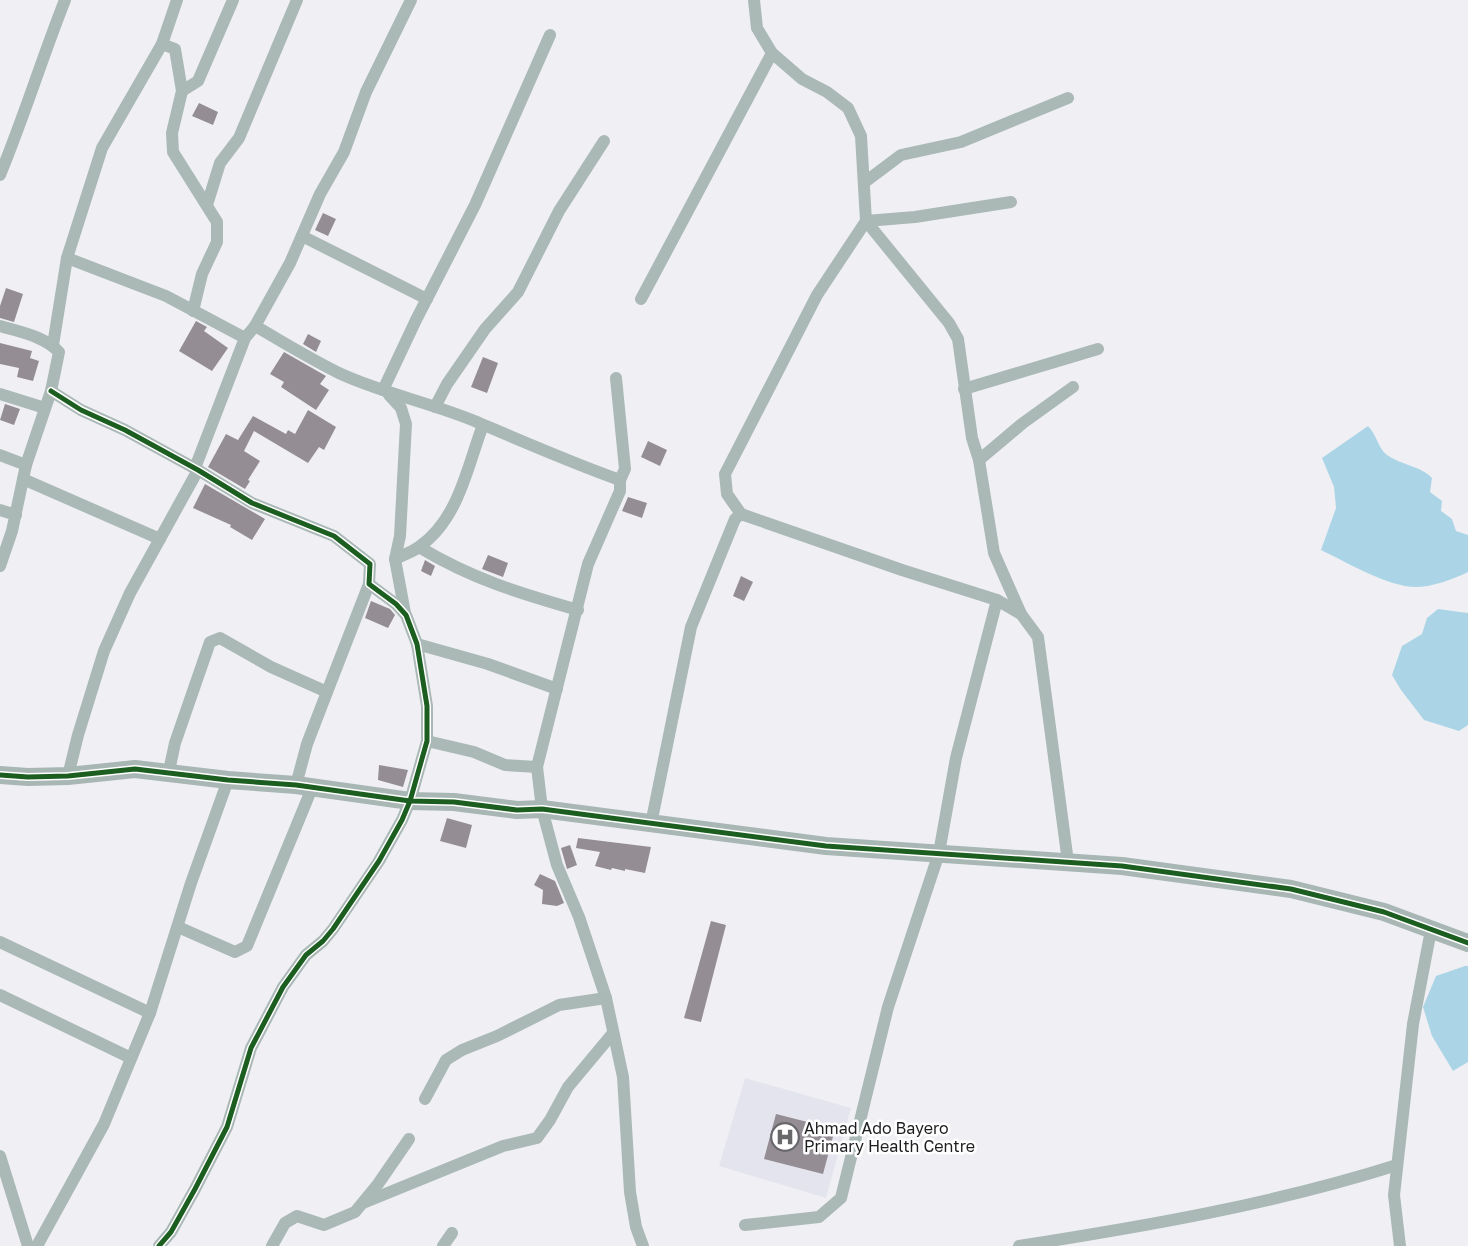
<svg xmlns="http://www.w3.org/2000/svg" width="1468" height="1246" viewBox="0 0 1468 1246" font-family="'Golos Text',sans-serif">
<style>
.built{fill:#e4e4ee}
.water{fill:#abd5e6}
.building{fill:#948d94}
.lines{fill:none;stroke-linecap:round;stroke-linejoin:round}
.street{stroke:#abb9b6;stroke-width:12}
.secondary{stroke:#a9b7b4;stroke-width:18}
.cycleway-casing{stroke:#fff;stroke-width:8}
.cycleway{stroke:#1b5e20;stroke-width:5}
.labels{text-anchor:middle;stroke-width:5;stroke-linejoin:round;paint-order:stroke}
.poi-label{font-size:16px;fill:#1e1e21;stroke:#fff;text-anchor:start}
</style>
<rect width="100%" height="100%" fill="#f0f0f4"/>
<path class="built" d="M745,1078L851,1108L826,1198L719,1166Z"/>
<g class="water">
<path d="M1368,426C1378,437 1378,448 1387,455C1401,465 1421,466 1432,478L1430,492L1442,501L1441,511L1452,519L1456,531L1468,535V572C1454,579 1432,587 1416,587C1388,587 1346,562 1321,550L1336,508L1334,487L1322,458Z"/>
<path d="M1438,609L1468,613V725L1459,731L1424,720L1401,690L1392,675L1402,646L1422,634L1427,618Z"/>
<path d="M1465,966H1468V1062L1453,1071L1432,1036L1423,1007L1436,976Z"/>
</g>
<g class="building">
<path d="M199,103L218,112L213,125L192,116Z"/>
<path d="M323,213L336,219L328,236L315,230Z"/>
<path d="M6,288L23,294L14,322L0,318V306Z"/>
<path d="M196,321L207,327L204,331L228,348L212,371L179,351Z"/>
<path d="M308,334L321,341L316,352L303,344Z"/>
<path d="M0,343L32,351L30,358L39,361L33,381L17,377L19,368L0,364Z"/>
<path d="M284,352L326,376L320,384L329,390L316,410L281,387L284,382L270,374Z"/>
<path d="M483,357L498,363L487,393L471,387Z"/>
<path d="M5,404L20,409L14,425L0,420Z"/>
<path d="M308,410L336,427L324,450L319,447L308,463L254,431L244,451L260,461L248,480L250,481L245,489L208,467L226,434L238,440L253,416L286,434L288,430L295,434Z"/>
<path d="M648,441L667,450L660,466L641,457Z"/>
<path d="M205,484L265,519L252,540L230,527L231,525L193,508Z"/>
<path d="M628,497L647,503L642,518L622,511Z"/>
<path d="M488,555L508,563L503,577L482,569Z"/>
<path d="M425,560L435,566L431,576L421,571Z"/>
<path d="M741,576L753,582L744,601L733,596Z"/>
<path d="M371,601L390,609L395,615L388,628L365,618Z"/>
<path d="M379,765L408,770L403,787L378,780Z"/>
<path d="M447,818L472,825L466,848L440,841Z"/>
<path d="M578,838L651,847L645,873L625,869V871L612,868L611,870L595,866L600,852L576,848Z"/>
<path d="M570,845L577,865L567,869L561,848Z"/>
<path d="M540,874L555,881L564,903L557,906L542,904L543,890L534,885Z"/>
<path d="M711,921L726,925L701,1022L684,1018Z"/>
<path d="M776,1114L835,1129L823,1174L764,1159Z"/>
</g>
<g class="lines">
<g class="street">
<path d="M754,0L757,28L772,53L802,79L827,92L848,108L861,136L866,221L949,323L958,339L972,438L979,460L994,553L1021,614"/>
<path d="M162,44L175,49L182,91L172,133L173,152L217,222V242L202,274L193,311"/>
<path d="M182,91L198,81L233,0"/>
<path d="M0,175C24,117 42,58 65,0"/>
<path d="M865,182L901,155L961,142L1068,98"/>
<path d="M207,205L220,163L239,138L297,0"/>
<path d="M302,236L427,299"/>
<path d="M67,258L102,148L162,44L177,0"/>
<path d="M641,299L772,53"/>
<path d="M0,326C20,332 44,336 59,352L51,391L26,465L12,531L0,566"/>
<path d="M255,326L290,263L320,194L344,152L366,92L411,0"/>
<path d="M53,345L67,258L166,296L245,338"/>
<path d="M616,378L625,469L620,480V491L588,564L537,767L542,809L557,865L579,917L606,998L623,1077L630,1192L636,1227L643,1246"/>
<path d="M964,389L1098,349"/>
<path d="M383,390L416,320L475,205L550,35"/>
<path d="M51,391L81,410L125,430L198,470L252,503L334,536L370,564L369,584L396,604L406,615L417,644L427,706V741L410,801L402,820L379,861L333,929L323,941L306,955L283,987L251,1048L227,1127L195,1189L171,1232L159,1246"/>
<path d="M0,394L45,408"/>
<path d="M389,395L401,408L406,424L400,536L395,559L405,613"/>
<path d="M435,407L447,384L485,329L518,292L559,211L604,141"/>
<path d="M0,455L26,465"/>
<path d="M979,460L1023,423L1073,387"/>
<path d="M195,468L245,338L255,326C283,342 312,360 341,374C385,394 432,403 477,422C524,442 572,463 620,480"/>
<path d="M23,479L160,539"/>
<path d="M0,510L16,515"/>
<path d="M741,514L727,494L725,474L817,295L866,221L915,217L1011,202"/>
<path d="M419,547C472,579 519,593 578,610"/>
<path d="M395,559C403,555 412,552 419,547C459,519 467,467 483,425"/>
<path d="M417,644L488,664L557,689"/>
<path d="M327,692L369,584"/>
<path d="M427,741L474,752L505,765L537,767"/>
<path d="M169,771L175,743L210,642L220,638L271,667L327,692L307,744L296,785"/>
<path d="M68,776L78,735L104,651L130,593L198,470"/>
<path d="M651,824L691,627L735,519L741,514L902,570L997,600L1021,614L1038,637L1068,862"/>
<path d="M178,927L235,952L247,946L312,788"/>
<path d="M0,942L150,1013"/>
<path d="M0,995L131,1058"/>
<path d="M425,1099L446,1060L462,1050L497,1036L559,1005L606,998"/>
<path d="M0,1156L28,1246"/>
<path d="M363,1203L503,1146L537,1138L550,1120L568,1087L613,1033"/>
<path d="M745,1225L819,1217L841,1198L888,1007L939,853L956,758L997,600"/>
<path d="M37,1246L104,1124L150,1013L191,883L228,780"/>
<path d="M272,1246L285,1223L297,1216L324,1225L355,1212L378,1184L409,1139"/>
<path d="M443,1246L452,1233"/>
<path d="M1019,1246C1147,1226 1274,1204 1397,1165"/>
<path d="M1400,1246L1394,1195L1413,1024L1431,930"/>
</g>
<path class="secondary" d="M0,775L28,777L68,776L135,769L228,780L296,785L410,801L454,802L517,810L542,809L826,846L1122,866L1291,889L1384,912L1468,943"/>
<defs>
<g id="cycleway">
<path d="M51,391L81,410L125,430L198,470L252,503L334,536L370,564L369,584L396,604L406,615L417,644L427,706V741L410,801L402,820L379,861L333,929L323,941L306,955L283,987L251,1048L227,1127L195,1189L171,1232L159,1246"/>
<path d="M0,775L28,777L68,776L135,769L228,780L296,785L410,801L454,802L517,810L542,809L826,846L1122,866L1291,889L1384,912L1468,943"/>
</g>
</defs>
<use href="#cycleway" class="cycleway-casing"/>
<use href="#cycleway" class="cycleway"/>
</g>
<defs>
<symbol id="hospital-ring" viewBox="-11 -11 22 22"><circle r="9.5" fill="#fff" stroke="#68686b" stroke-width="1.5"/><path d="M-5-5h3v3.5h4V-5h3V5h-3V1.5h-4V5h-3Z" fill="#68686b"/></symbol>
</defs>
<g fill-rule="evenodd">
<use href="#hospital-ring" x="769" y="1121" width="32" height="32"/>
</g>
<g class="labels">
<g class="poi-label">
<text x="804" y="1134">Ahmad Ado Bayero<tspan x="804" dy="18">Primary Health Centre</tspan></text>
</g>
</g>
</svg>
